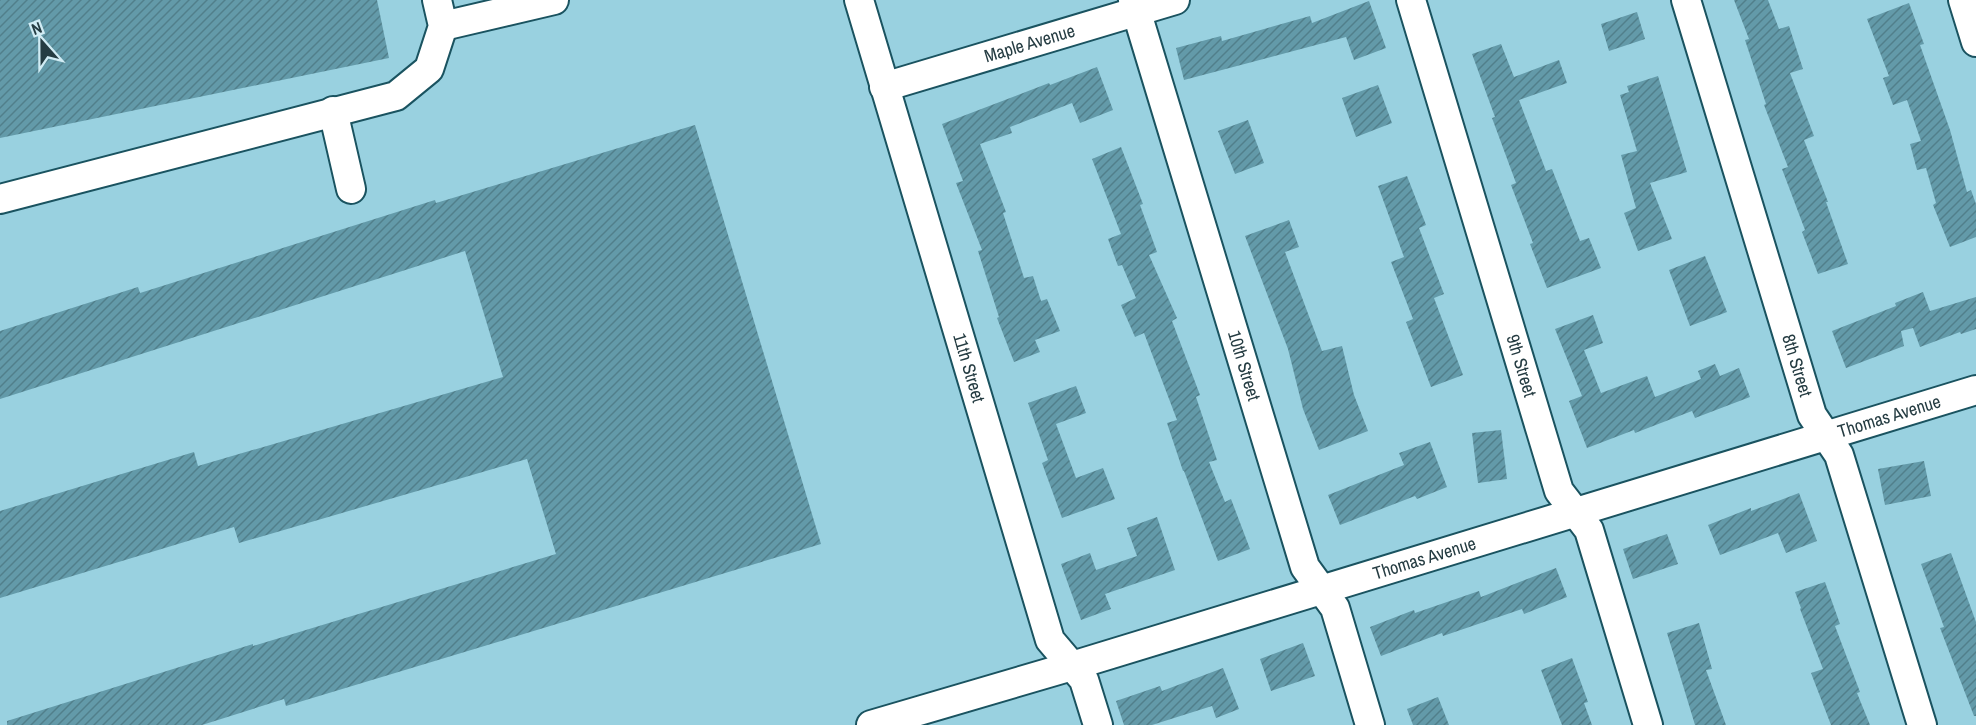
<svg xmlns="http://www.w3.org/2000/svg" width="1976" height="725" viewBox="0 0 1976 725" font-family="'Archivo Narrow',sans-serif">
<style>
.building{fill:url(#building-hatch)}
.lines{fill:none;stroke-linecap:round;stroke-linejoin:round}
.minor-casing{stroke:#1a5360;stroke-width:32}
.minor{stroke:#fff;stroke-width:28}
.labels{text-anchor:middle;stroke-width:5;stroke-linejoin:round;paint-order:stroke}
.street-label{font-size:18px;fill:#253c42;stroke:#d1ecf4}
</style>
<defs>
<pattern id="building-hatch" width="6" height="6" patternUnits="userSpaceOnUse" patternTransform="scale(1.5)"><rect width="6" height="6" fill="#639aa9"/><path d="M-1 1l2-2M0 6l6-6M5 7l2-2" fill="none" stroke="#517f8b"/></pattern>
</defs>
<rect width="100%" height="100%" fill="#99d1e0"/>
<g class="building">
<path d="M0,0H377L389,58L0,138Z"/>
<path d="M1734,0H1768L1779,29L1789,26L1803,69L1790,73L1814,136L1804,140L1828,202H1826L1848,264L1818,274L1802,232L1805,230L1782,169L1788,167L1764,105L1766,104L1745,40L1749,39Z"/>
<path d="M1369,1L1386,48L1354,60L1346,37L1184,80L1176,48L1221,36L1222,41L1310,16L1312,23Z"/>
<path d="M1909,3L1924,44L1920,45L1950,130L1967,192L1971,190L1976,204V237L1950,247L1933,205L1936,203L1926,168L1917,170L1910,144L1921,141L1907,100L1893,105L1883,78L1889,76L1867,19Z"/>
<path d="M1637,12L1645,39L1609,51L1601,24Z"/>
<path d="M1501,44L1514,77L1559,60L1567,83L1519,100L1546,171L1552,169L1580,241L1589,238L1601,268L1547,288L1530,244L1533,243L1511,185L1516,183L1492,118L1495,117L1472,54Z"/>
<path d="M1097,67L1113,110L1080,123L1072,103L1010,127L1012,133L980,144L1006,212L1003,213L1024,278L1033,276L1041,301L1047,299L1060,331L1035,340L1040,352L1014,362L997,318L999,317L978,251L982,250L956,183L963,181L942,124L1049,83L1050,85Z"/>
<path d="M1658,76L1687,172L1650,183L1672,239L1638,251L1624,213L1636,208L1621,155L1637,151L1620,95L1629,92L1627,86Z"/>
<path d="M1378,85L1392,123L1356,137L1342,98Z"/>
<path d="M1248,120L1264,163L1235,174L1218,131Z"/>
<path d="M695,125L821,544L286,706L284,699L202,725H7V721L253,644V646L556,554L527,459L239,543L234,527L0,598V511L194,452L198,466L503,377L465,251L0,399V331L138,287L140,293L435,200L436,203Z"/>
<path d="M1121,147L1143,204L1140,205L1157,252L1149,255L1177,318L1172,321L1200,395L1196,397L1217,460L1209,462L1225,502L1231,499L1250,549L1218,561L1184,471H1183L1167,423L1177,420L1144,333L1135,337L1121,305L1136,298L1122,265L1118,266L1108,239L1121,234L1092,159Z"/>
<path d="M1407,176L1426,225L1419,228L1444,294L1434,298L1463,375L1431,387L1406,322L1413,319L1391,262L1404,257L1378,186Z"/>
<path d="M1289,220L1299,247L1285,252L1322,351L1342,346L1354,395L1368,431L1319,450L1303,409L1288,349L1245,236Z"/>
<path d="M1705,256L1727,312L1690,326L1669,270Z"/>
<path d="M1923,292L1930,311L1976,297V329L1961,334L1960,332L1920,347L1913,328L1901,331L1904,346L1846,368L1832,331L1896,306L1895,303Z"/>
<path d="M1593,315L1603,343L1584,350L1601,393L1647,376L1655,397L1701,379L1698,371L1715,364L1720,376L1739,368L1750,397L1695,418L1692,411L1635,433L1634,430L1587,448L1569,401L1582,396L1555,329Z"/>
<path d="M1076,386L1086,413L1056,424L1076,478L1103,468L1115,499L1062,518L1042,463L1048,460L1028,403Z"/>
<path d="M1501,430L1507,479L1478,483L1472,433Z"/>
<path d="M1430,442L1447,487L1417,499L1415,496L1340,525L1328,495L1404,465L1399,453Z"/>
<path d="M1924,461L1931,496L1885,505L1878,469Z"/>
<path d="M1799,493L1817,541L1786,553L1778,533L1720,555L1708,525L1751,508V511Z"/>
<path d="M1157,517L1175,570L1105,594L1111,609L1081,620L1061,564L1090,553L1096,570L1137,556L1127,528Z"/>
<path d="M1667,534L1678,564L1633,579L1623,549Z"/>
<path d="M1951,553L1976,622V716H1974L1940,628L1944,627L1921,564Z"/>
<path d="M1556,568L1567,597L1524,614L1522,609L1443,636L1442,633L1381,656L1370,627L1414,610L1415,613L1479,591L1481,597Z"/>
<path d="M1825,582L1840,624L1835,626L1860,692L1857,693L1870,725H1831L1811,673L1823,669L1800,609L1801,608L1795,592Z"/>
<path d="M1699,623L1712,669L1706,670L1726,725H1695L1667,633Z"/>
<path d="M1303,643L1315,676L1271,691L1260,659Z"/>
<path d="M1572,658L1588,702L1584,703L1592,725H1562L1541,670Z"/>
<path d="M1223,668L1239,709L1216,718L1212,706L1152,725H1124L1116,701L1160,686L1162,691Z"/>
<path d="M1438,697L1449,725H1413L1407,709Z"/>
</g>
<g class="lines">
<defs>
<g id="minor">
<path id="s1" d="M859,0L1050,640L1084,680L1098,725"/>
<path id="s2" d="M1133,0L1305,567L1335,608L1370,725"/>
<path id="s3" d="M1411,0L1559,491L1589,530L1648,725"/>
<path id="s4" d="M1686,0L1812,415L1839,455L1922,725"/>
<path d="M1963,0L1976,42"/>
<path d="M443,26L554,0"/>
<path id="s5" d="M884,87L1175,0"/>
<path d="M333,111L351,189"/>
<path d="M0,199L396,96L429,69L443,26L437,0"/>
<path id="s6" d="M871,725L1072,666L1976,390"/>
</g>
</defs>
<use href="#minor" class="minor-casing"/>
<use href="#minor" class="minor"/>
</g>
<g class="labels">
<g class="street-label">
<text dy="6" stroke="none"><textPath href="#s5" startOffset="152">Maple Avenue</textPath></text>
<text dy="6" stroke="none"><textPath href="#s2" startOffset="382">10th Street</textPath></text>
<text dy="6" stroke="none"><textPath href="#s3" startOffset="382">9th Street</textPath></text>
<text dy="6" stroke="none"><textPath href="#s4" startOffset="382">8th Street</textPath></text>
<text dy="6" stroke="none"><textPath href="#s1" startOffset="384">11th Street</textPath></text>
<text dy="6" stroke="none"><textPath href="#s6" startOffset="1064">Thomas Avenue</textPath></text>
<text dy="6" stroke="none"><textPath href="#s6" startOffset="578">Thomas Avenue</textPath></text>
</g>
</g>
<g transform="translate(42 42) rotate(339)" stroke="#d1ecf4" stroke-width="4.5" paint-order="stroke">
<path d="M0-4.5L10 22L0 15L-10 22Z" fill="#253c42"/>
<text y="-9" font-size="16" font-weight="bold" text-anchor="middle" fill="#253c42">N</text>
</g>
</svg>
